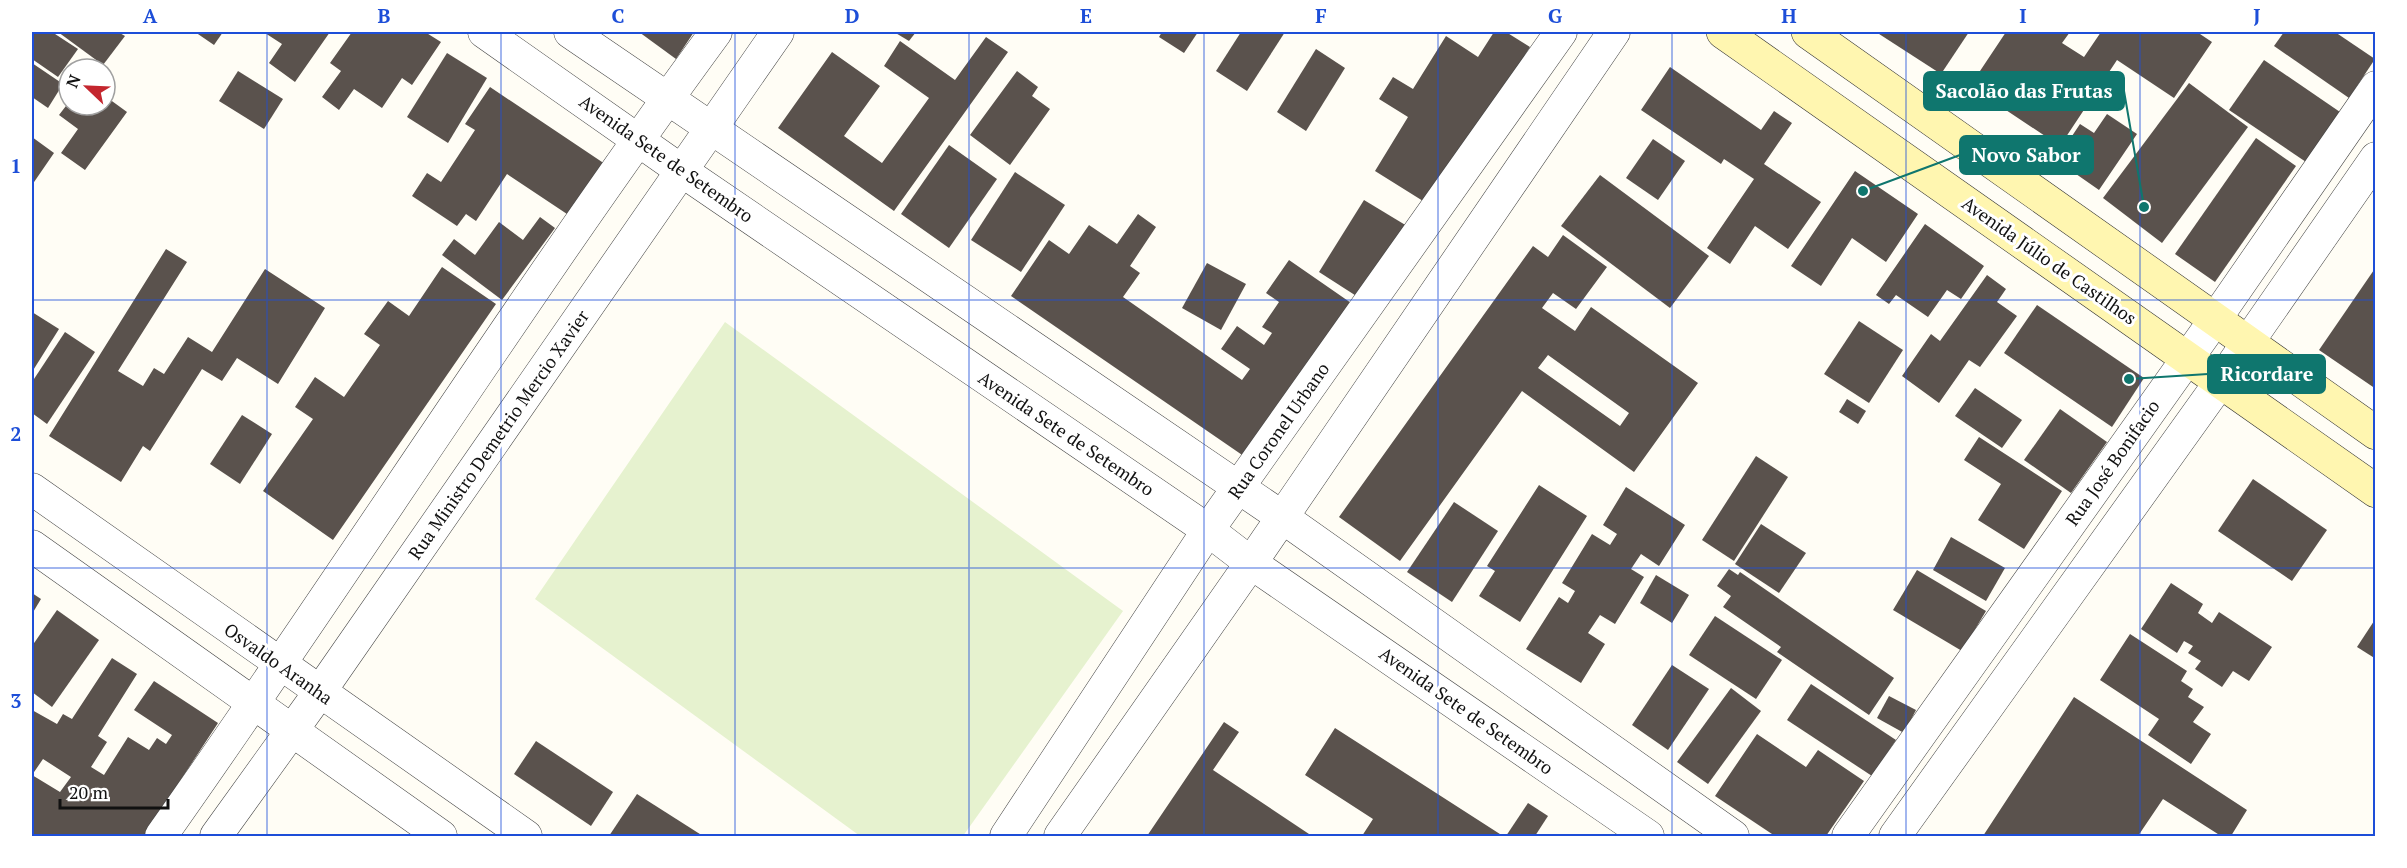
<svg xmlns="http://www.w3.org/2000/svg" width="2407" height="868" viewBox="0 0 2407 868" font-family="'PT Serif',serif">
<style>
.pitch{fill:#e6f2cf}
.building{fill:#5a524d;fill-rule:evenodd}
.lines{fill:none;stroke-linecap:round;stroke-linejoin:round}
.street-casing{stroke:#444;stroke-width:33}
.secondary-casing{stroke:#333;stroke-width:34}
.street{stroke:#fff;stroke-width:32}
.secondary{stroke:#fff6b0;stroke-width:33}
.grid{fill:none;stroke:#1d4ed8;stroke-width:1.5;stroke-opacity:0.55}
.labels{text-anchor:middle;stroke-width:6;stroke-linejoin:round;paint-order:stroke}
.street-label{font-size:18px;fill:#111;stroke:#fff}
.leader{fill:none;stroke:#0f766e;stroke-width:2}
.callout-dot{fill:#0f766e;stroke:#fff;stroke-width:2}
.callout{fill:#0f766e;stroke:#0f766e;stroke-width:2}
.callout-label{font-size:20px;text-anchor:middle;font-weight:bold;fill:#fff}
.neatline{fill:none;stroke:#1d4ed8;stroke-width:2}
.grid-label{font-size:20px;text-anchor:middle;font-weight:bold;fill:#1d4ed8}
</style>
<rect width="100%" height="100%" fill="#fffdf5"/>
<path class="pitch" d="M725,322L1123,611L963,836H860L535,599Z"/>
<g class="building">
<path d="M32,32H52L78,49L58,77L32,59Z"/>
<path d="M58,32H118L125,36L103,65Z"/>
<path d="M195,32H223L214,45Z"/>
<path d="M266,32H330L295,82L269,63L282,44L265,33Z"/>
<path d="M352,32H425L441,42L412,85L402,78L382,108L354,89L339,110L322,97L341,71L330,63Z"/>
<path d="M639,32H694L676,59Z"/>
<path d="M894,32H916L909,41Z"/>
<path d="M1162,32H1198L1184,53L1159,37Z"/>
<path d="M1241,32H1285L1247,91L1216,71Z"/>
<path d="M1494,32H1506L1530,47L1431,206L1375,171L1408,117L1379,99L1393,77L1413,89L1446,36L1478,57Z"/>
<path d="M1876,32H1969L1941,74Z"/>
<path d="M2006,32H2070L2062,43L2084,57L2101,32H2197L2212,42L2174,98L2117,60L2060,146L1970,86Z"/>
<path d="M2284,32H2335L2375,59L2349,98L2274,46Z"/>
<path d="M986,37L1008,52L894,211L778,128L832,52L880,86L844,136L882,163L929,98L884,66L900,41L955,80Z"/>
<path d="M1316,49L1345,68L1306,131L1277,112Z"/>
<path d="M447,53L487,78L448,143L407,117Z"/>
<path d="M2264,60L2340,112L2306,162L2229,110Z"/>
<path d="M32,63L63,84L48,108L32,97Z"/>
<path d="M1670,67L1761,130L1774,111L1792,123L1764,164L1821,202L1788,249L1755,226L1730,264L1707,248L1754,179L1724,159L1721,164L1641,110Z"/>
<path d="M238,71L283,99L264,129L219,101Z"/>
<path d="M1017,71L1038,87L1032,96L1050,109L1010,165L970,135Z"/>
<path d="M2189,83L2248,127L2162,243L2103,198Z"/>
<path d="M490,87L605,164L570,216L507,174L476,221L466,214L457,226L412,196L427,173L441,182L475,130L465,124Z"/>
<path d="M105,96L127,112L85,170L61,153L78,129L59,115L69,102V105H105Z"/>
<path d="M2107,114L2137,134L2099,190L2056,160L2080,124L2094,133Z"/>
<path d="M32,137L54,153L32,185Z"/>
<path d="M2256,138L2296,166L2215,282L2175,254Z"/>
<path d="M1653,139L1685,161L1658,200L1626,178Z"/>
<path d="M949,145L997,179L949,248L901,214Z"/>
<path d="M1855,171L1918,214L1886,262L1852,238L1821,286L1791,266Z"/>
<path d="M1015,172L1065,205L1021,272L971,240Z"/>
<path d="M1600,175L1709,256L1670,308L1561,226Z"/>
<path d="M1364,200L1407,226L1361,299L1319,272Z"/>
<path d="M1138,214L1156,227L1130,266L1140,273L1123,297L1242,380L1250,369L1221,349L1237,326L1264,345L1272,333L1262,327L1279,302L1266,293L1289,260L1354,305L1248,459L1011,296L1049,240L1069,254L1089,225L1117,244Z"/>
<path d="M540,217L555,228L502,300L442,255L454,239L475,255L499,222L523,240Z"/>
<path d="M1925,224L1984,266L1961,299L1947,290L1928,317L1896,295L1889,304L1876,295Z"/>
<path d="M1563,235L1607,267L1576,309L1553,293L1542,308L1575,331L1591,307L1698,383L1634,472L1522,391L1400,561L1339,517L1533,246L1548,257ZM1548,355L1629,413L1620,426L1538,368Z"/>
<path d="M166,249L187,262L118,371L143,386L154,368L164,374L188,337L212,352L265,269L325,308L278,384L237,358L222,381L202,369L150,451L143,446L121,482L49,436Z"/>
<path d="M1207,263L1246,284L1221,330L1182,308Z"/>
<path d="M442,267L496,304L333,540L263,491L313,419L295,407L315,377L344,397L380,345L364,334L388,301L409,316Z"/>
<path d="M2376,267V389L2319,350Z"/>
<path d="M1987,275L2006,289L1997,302L2017,316L1980,367L1969,360L1939,403L1902,376L1931,334L1940,341Z"/>
<path d="M2037,305L2144,378L2112,427L2004,353Z"/>
<path d="M32,312L59,329L32,372Z"/>
<path d="M1859,321L1903,350L1869,403L1824,374Z"/>
<path d="M65,332L95,352L47,424L32,413V382Z"/>
<path d="M1975,388L2022,420L2002,448L1955,416Z"/>
<path d="M1847,399L1866,411L1858,424L1839,412Z"/>
<path d="M2060,409L2107,442L2071,493L2024,460Z"/>
<path d="M242,415L272,434L240,484L210,464Z"/>
<path d="M1979,437L2062,491L2024,549L1978,520L2001,484L1964,460Z"/>
<path d="M1756,456L1788,477L1734,561L1702,540Z"/>
<path d="M2253,479L2327,530L2292,581L2218,531Z"/>
<path d="M1539,485L1587,516L1520,622L1479,596L1495,571L1487,566Z"/>
<path d="M1626,487L1685,525L1659,566L1641,554L1631,569L1644,577L1615,624L1600,615L1588,633L1605,644L1581,683L1526,649L1559,597L1568,603L1575,591L1562,583L1592,534L1610,545L1617,534L1603,525Z"/>
<path d="M1454,502L1498,531L1452,602L1407,572Z"/>
<path d="M1761,524L1806,553L1779,593L1735,564Z"/>
<path d="M1951,537L2005,568L1986,601L1933,570Z"/>
<path d="M1729,569L1738,575L1740,572L1894,678L1869,715L1777,652L1781,647L1723,607L1731,596L1717,586Z"/>
<path d="M1917,570L1986,611L1962,651L1893,610Z"/>
<path d="M1656,575L1689,595L1672,623L1640,603Z"/>
<path d="M2171,583L2203,604L2198,613L2212,623L2219,612L2272,647L2249,681L2233,671L2222,687L2195,669L2201,661L2188,653L2193,646L2184,641L2177,653L2141,629Z"/>
<path d="M32,593L41,599L32,614Z"/>
<path d="M57,610L99,640L52,707L32,692V646Z"/>
<path d="M1715,616L1782,660L1756,699L1689,655Z"/>
<path d="M2376,618V659L2357,647Z"/>
<path d="M2130,634L2187,671L2181,681L2193,689L2188,697L2204,707L2193,722L2211,734L2191,764L2148,735L2159,719L2100,680Z"/>
<path d="M112,658L137,674L98,736L107,742L91,767L104,775L128,737L149,750L157,738L166,744L172,735L134,710L154,681L218,723L144,836H32V710L57,724L63,714L72,719ZM43,759L71,777L60,792L32,775Z"/>
<path d="M1672,665L1709,689L1668,750L1632,725Z"/>
<path d="M1811,684L1896,740L1872,776L1787,720Z"/>
<path d="M1731,688L1761,711L1708,784L1677,762Z"/>
<path d="M1889,696L1916,710L1904,733L1877,718Z"/>
<path d="M2074,697L2247,810L2231,836H2221L2163,799L2138,836L2089,834L2087,836H1983Z"/>
<path d="M1224,722L1239,732L1213,770L1312,836H1147Z"/>
<path d="M1335,728L1503,836H1362L1373,819L1305,775Z"/>
<path d="M1757,734L1806,767L1818,750L1864,781L1826,836H1775L1715,796Z"/>
<path d="M536,741L613,792L591,826L514,774Z"/>
<path d="M637,794L703,836H609Z"/>
<path d="M1528,803L1548,816L1535,836H1506Z"/>
</g>
<g class="lines">
<defs>
<g id="street">
<path d="M484,32L682,171L1208,530L1251,563L1648,836"/>
<path d="M570,32L1282,517L1733,836"/>
<path d="M32,489L526,836"/>
<path d="M32,546L441,836"/>
<path d="M161,836C349,570 523,295 716,32"/>
<path d="M216,836L319,693L778,32"/>
<path d="M1006,836L1208,530L1561,32"/>
<path d="M1060,836L1251,563L1614,32"/>
<path d="M1848,836L2214,321L2376,87"/>
<path d="M1895,836L2221,381L2376,158"/>
</g>
<g id="secondary">
<path d="M1723,32L2376,491"/>
<path d="M1808,32L2376,433"/>
</g>
</defs>
<use href="#street" class="street-casing"/>
<use href="#secondary" class="secondary-casing"/>
<use href="#street" class="street"/>
<use href="#secondary" class="secondary"/>
</g>
<path class="grid" d="M267,32V836M501,32V836M735,32V836M969,32V836M1204,32V836M1438,32V836M1672,32V836M1906,32V836M2140,32V836M32,300H2376M32,568H2376"/>
<g class="labels">
<g class="street-label">
<text transform="translate(666 159) rotate(35)" y="6">Avenida Sete de Setembro</text>
<text transform="translate(2049 261) rotate(35)" y="6">Avenida Júlio de Castilhos</text>
<text transform="translate(1279 431) rotate(-55)" y="6">Rua Coronel Urbano</text>
<text transform="translate(1066 434) rotate(34)" y="6">Avenida Sete de Setembro</text>
<text transform="translate(499 435) rotate(-55)" y="6">Rua Ministro Demetrio Mercio Xavier</text>
<text transform="translate(2113 463) rotate(-55)" y="6">Rua José Bonifacio</text>
<text transform="translate(278 664) rotate(35)" y="6">Osvaldo Aranha</text>
<text transform="translate(1466 711) rotate(35)" y="6">Avenida Sete de Setembro</text>
</g>
</g>
<path class="leader" d="M2144 207L2124 91M1863 191L1960 155M2129 379L2208 374"/>
<g class="callout-dot">
<circle cx="2144" cy="207" r="6"/>
<circle cx="1863" cy="191" r="6"/>
<circle cx="2129" cy="379" r="6"/>
</g>
<g class="callout">
<rect x="1924" y="72" width="200" height="38" rx="6"/>
<rect x="1960" y="136" width="133" height="38" rx="6"/>
<rect x="2208" y="355" width="117" height="38" rx="6"/>
</g>
<g class="callout-label">
<text x="2024" y="98">Sacolão das Frutas</text>
<text x="2026" y="162">Novo Sabor</text>
<text x="2267" y="381">Ricordare</text>
</g>
<rect width="2407" height="868" fill="none" stroke="#ffffff" stroke-width="66"/>
<g transform="translate(87 87) rotate(293)"><circle r="28" fill="#ffffff" stroke="#a0a0a0" stroke-width="1.5"/>
<path d="M0-4.5L10 22L0 15L-10 22Z" fill="#c4262e"/>
<text y="-9" font-size="16" font-weight="bold" text-anchor="middle" fill="#111111">N</text>
</g>
<path d="M60 799v9h108v-9" fill="none" stroke="#111111" stroke-width="3"/>
<text x="69" y="799" font-size="18" fill="#111111" stroke="#ffffff" stroke-width="4.5" paint-order="stroke">20 m</text>
<rect x="33" y="33" width="2341" height="802" class="neatline"/>
<g class="grid-label">
<text x="150" y="23">A</text>
<text x="384" y="23">B</text>
<text x="618" y="23">C</text>
<text x="852" y="23">D</text>
<text x="1086" y="23">E</text>
<text x="1321" y="23">F</text>
<text x="1555" y="23">G</text>
<text x="1789" y="23">H</text>
<text x="2023" y="23">I</text>
<text x="2257" y="23">J</text>
<text x="16" y="173">1</text>
<text x="16" y="441">2</text>
<text x="16" y="708">3</text>
</g>
</svg>
